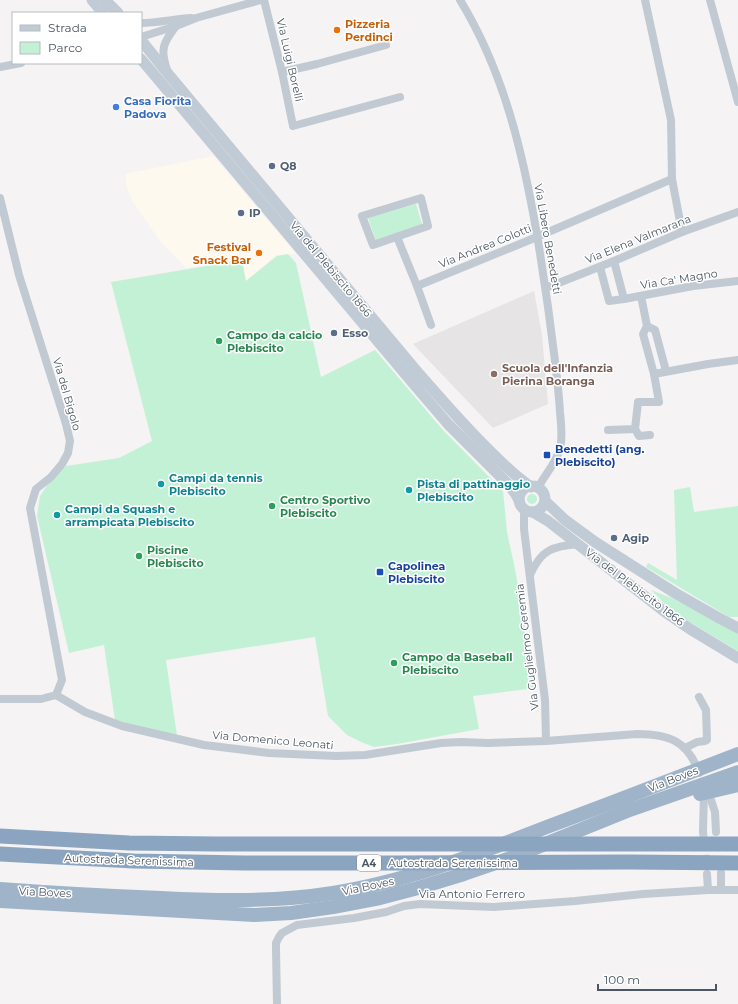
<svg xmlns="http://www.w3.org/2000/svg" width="738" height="1004" viewBox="0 0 738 1004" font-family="Montserrat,sans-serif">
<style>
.commercial{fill:#fdf9ef}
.education{fill:#e6e4e5}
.green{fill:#c3f1d5}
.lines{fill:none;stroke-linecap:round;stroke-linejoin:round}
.minor-tunnel{stroke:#caccce;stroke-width:8;stroke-dasharray:8 4;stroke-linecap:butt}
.minor{stroke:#c1cad2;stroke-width:8}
.secondary{stroke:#c1cbd6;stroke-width:11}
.trunk{stroke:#9fb4c9;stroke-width:14}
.motorway{stroke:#8ba5c1;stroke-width:15}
.food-dot{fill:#e8710a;stroke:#fff;stroke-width:1.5}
.shop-dot{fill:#3f7fe0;stroke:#fff;stroke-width:1.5}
.service-dot{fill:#5c6f8a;stroke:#fff;stroke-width:1.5}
.leisure-dot{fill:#2e9e5b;stroke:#fff;stroke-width:1.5}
.education-dot{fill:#8d6e63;stroke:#fff;stroke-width:1.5}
.transit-dot{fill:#1a4fb4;stroke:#fff;stroke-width:1.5}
.culture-dot{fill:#0f9aa8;stroke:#fff;stroke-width:1.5}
.labels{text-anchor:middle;stroke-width:3;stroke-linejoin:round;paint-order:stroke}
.shield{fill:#fff;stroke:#808990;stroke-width:1}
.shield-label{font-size:10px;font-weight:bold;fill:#4a5661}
.food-label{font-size:11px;font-weight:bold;fill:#c56008;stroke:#fff;text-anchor:start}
.street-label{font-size:11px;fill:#4a5661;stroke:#fff}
.shop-label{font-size:11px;font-weight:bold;fill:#366cbe;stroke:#fff;text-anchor:start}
.service-label{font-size:11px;font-weight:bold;fill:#4e5e75;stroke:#fff;text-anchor:start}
.leisure-label{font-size:11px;font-weight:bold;fill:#27864d;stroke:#fff;text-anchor:start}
.education-label{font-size:11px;font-weight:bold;fill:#785e54;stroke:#fff;text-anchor:start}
.transit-label{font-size:11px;font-weight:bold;fill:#164399;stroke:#fff;text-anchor:start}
.culture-label{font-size:11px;font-weight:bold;fill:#0d838f;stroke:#fff;text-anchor:start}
</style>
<rect width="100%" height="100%" fill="#f5f3f3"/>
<path class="commercial" d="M213,156L296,254L276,255L246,281L242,259L186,268L160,241L133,202L127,188L125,174Z"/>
<path class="education" d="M534,291L542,335L548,404L493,428L413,344Z"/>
<g class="green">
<path d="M416,204L422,224L376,241L368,218Z"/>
<path d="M288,254L296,263L321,377L375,350L442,429L503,491L507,532L515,569L535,688L473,696L479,729L397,744L374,747L361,742L347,735L328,716L315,637L166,660L177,736L115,720L104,645L69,653L37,516L40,496L52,478L66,466L119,458L152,441L111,282L242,260L246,281L277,256Z"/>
<path d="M690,487L694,512L738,506V617H729L646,567L648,563L677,580L674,490Z"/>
<circle cx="532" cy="499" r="5"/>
<path d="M651,590L674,599L738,629V651L673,612Z"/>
</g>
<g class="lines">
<path class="minor-tunnel" d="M703,831L706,866"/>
<g class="minor">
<path d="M264,0L282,72L293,126L400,97"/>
<path d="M460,0C504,72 523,153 537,235C544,277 550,319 555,361C557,378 559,395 560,412C561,424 563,437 560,448C556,464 545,474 538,488"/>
<path d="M645,0L671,120L672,179L682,232"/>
<path d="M710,0L738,102"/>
<path d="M141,23C158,23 174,19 191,18"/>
<path d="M141,37L176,26L196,18L261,0"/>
<path d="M0,67L21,63"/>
<path d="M167,70C160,49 163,43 176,26"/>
<path d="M282,72L317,64L386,45"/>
<path d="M0,198L19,275L66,424L70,441L68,453L62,464L51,477L36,489L30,508L62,680L56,695L41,699H0"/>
<path d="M421,198L428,226L373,245L362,216Z"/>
<path d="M397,237L417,286L431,325"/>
<path d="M600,267L609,301L624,299L614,261"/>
<path d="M417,286L532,239L672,179"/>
<path d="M546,287L551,286L614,261L682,232L738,212"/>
<path d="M624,299L693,286L738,281"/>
<path d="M647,326L655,330L666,371"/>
<path d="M654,374L708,364L738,360"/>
<path d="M635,429L639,436L650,435"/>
<path d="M608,430L635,429L638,402H659L654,374L643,334L647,326L641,296"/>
<path d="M526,511L524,515V529L545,700L546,741"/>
<path d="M530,575C541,550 552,546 579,544"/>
<path d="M56,695L85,712L122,726L204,745L269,753L336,756L365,755L441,743L461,742L488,743L546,741L637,734C669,734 688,741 699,773"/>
<path d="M685,748L697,742L705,741L707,740L706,710L699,697"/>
<path d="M705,790L711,800L715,812L716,832"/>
<path d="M703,831L704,791"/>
<path d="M721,873V889"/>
<path d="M707,874L708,890"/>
<path d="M277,1004L276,949V943L279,937L282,933L297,925L354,918L386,912L404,906L420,904L494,907L575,901L643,894L708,890H738"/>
</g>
<g class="secondary">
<path d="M92,0L103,13"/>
<path d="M105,0L118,13"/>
<path d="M141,40L169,75L420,375C443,401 466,428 491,452C504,465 516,477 531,487"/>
<path d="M141,59L412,382L448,424L507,483L515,493L519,500"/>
<circle cx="532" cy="499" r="13"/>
<path d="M545,501L565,520L595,542L675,593L719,618L738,628"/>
<path d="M533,512L548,521L665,612L690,629L738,658"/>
</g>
<g class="trunk">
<path d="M700,794L738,785"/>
<path d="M0,889C54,893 107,896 161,898C218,901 276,902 333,893C409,881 480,853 552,825C614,802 676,778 738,754"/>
<path d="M0,901L254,915L291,913L333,907L380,898L418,888L464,874L513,857L627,811L738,772"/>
</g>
<g class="motorway">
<path d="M0,836L129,843L216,844H738"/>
<path d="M0,854L134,861L245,863H394L628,862L738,863"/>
</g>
</g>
<g class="food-dot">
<circle cx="337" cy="30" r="4"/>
<circle cx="259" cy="253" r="4"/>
</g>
<circle class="shop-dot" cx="116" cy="107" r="4"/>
<g class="service-dot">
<circle cx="272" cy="166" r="4"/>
<circle cx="241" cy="213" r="4"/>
<circle cx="334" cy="333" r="4"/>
<circle cx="614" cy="538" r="4"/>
</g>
<g class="leisure-dot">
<circle cx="219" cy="341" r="4"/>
<circle cx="272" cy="506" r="4"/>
<circle cx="139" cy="556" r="4"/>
<circle cx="394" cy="663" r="4"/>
</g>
<circle class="education-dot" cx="494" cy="374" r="4"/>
<g class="transit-dot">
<rect x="543" y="451" width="8" height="8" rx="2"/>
<rect x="376" y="568" width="8" height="8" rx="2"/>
</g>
<g class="culture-dot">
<circle cx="161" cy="484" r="4"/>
<circle cx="409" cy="490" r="4"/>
<circle cx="57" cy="515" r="4"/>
</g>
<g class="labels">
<rect class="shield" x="357" y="855" width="24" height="16" rx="3"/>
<g class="shield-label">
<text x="369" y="867">A4</text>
</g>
<g class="food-label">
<text x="345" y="28">Pizzeria<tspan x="345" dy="13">Perdinci</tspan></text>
<text x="251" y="251" text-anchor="end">Festival<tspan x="251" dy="13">Snack Bar</tspan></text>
</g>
<g class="street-label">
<text transform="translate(290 60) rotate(77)" y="4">Via Luigi Borelli</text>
<text transform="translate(548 239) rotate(80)" y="4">Via Libero Benedetti</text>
<text transform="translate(638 239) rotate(-22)" y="4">Via Elena Valmarana</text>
<text transform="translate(485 246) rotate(-22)" y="4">Via Andrea Colotti</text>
<text transform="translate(331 269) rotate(50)" y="4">Via del Plebiscito 1866</text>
<text transform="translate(679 279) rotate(-9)" y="4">Via Ca' Magno</text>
<text transform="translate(67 394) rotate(74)" y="4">Via del Bigolo</text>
<text transform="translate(635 587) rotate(37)" y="4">Via del Plebiscito 1866</text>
<text transform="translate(527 647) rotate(-97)" y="4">Via Guglielmo Geremia</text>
<text transform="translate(273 740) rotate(5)" y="4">Via Domenico Leonati</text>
<text transform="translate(673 779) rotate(-21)" y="4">Via Boves</text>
<text transform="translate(129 860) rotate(2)" y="4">Autostrada Serenissima</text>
<text x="453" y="867">Autostrada Serenissima</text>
<text transform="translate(368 886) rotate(-12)" y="4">Via Boves</text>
<text transform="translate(45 892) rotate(3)" y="4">Via Boves</text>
<text x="472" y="898">Via Antonio Ferrero</text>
</g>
<g class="shop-label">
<text x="124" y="105">Casa Fiorita<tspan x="124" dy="13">Padova</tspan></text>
</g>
<g class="service-label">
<text x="280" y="170">Q8</text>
<text x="249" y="217">IP</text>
<text x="342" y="337">Esso</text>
<text x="622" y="542">Agip</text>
</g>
<g class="leisure-label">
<text x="227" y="339">Campo da calcio<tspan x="227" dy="13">Plebiscito</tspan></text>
<text x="280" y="504">Centro Sportivo<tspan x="280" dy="13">Plebiscito</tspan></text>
<text x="147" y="554">Piscine<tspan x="147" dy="13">Plebiscito</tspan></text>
<text x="402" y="661">Campo da Baseball<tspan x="402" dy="13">Plebiscito</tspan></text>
</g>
<g class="education-label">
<text x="502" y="372">Scuola dell'Infanzia<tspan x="502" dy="13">Pierina Boranga</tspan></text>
</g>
<g class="transit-label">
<text x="555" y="453">Benedetti (ang.<tspan x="555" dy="13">Plebiscito)</tspan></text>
<text x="388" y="570">Capolinea<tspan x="388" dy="13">Plebiscito</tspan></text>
</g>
<g class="culture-label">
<text x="169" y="482">Campi da tennis<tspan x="169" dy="13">Plebiscito</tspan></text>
<text x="417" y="488">Pista di pattinaggio<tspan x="417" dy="13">Plebiscito</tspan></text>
<text x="65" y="513">Campi da Squash e<tspan x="65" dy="13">arrampicata Plebiscito</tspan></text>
</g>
</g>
<rect x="12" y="12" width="130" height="52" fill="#ffffff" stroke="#b7bbc0"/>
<rect x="20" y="25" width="20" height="6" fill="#c1cbd6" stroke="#b7bbc0"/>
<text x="48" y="32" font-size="12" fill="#4a5661">Strada</text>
<rect x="20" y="42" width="20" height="12" fill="#c3f1d5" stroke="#b7bbc0"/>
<text x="48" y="52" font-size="12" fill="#4a5661">Parco</text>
<path d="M598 984v6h118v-6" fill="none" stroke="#4a5661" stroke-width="2"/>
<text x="604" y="984" font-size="12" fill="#4a5661" stroke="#ffffff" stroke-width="3" paint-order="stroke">100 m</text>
</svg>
